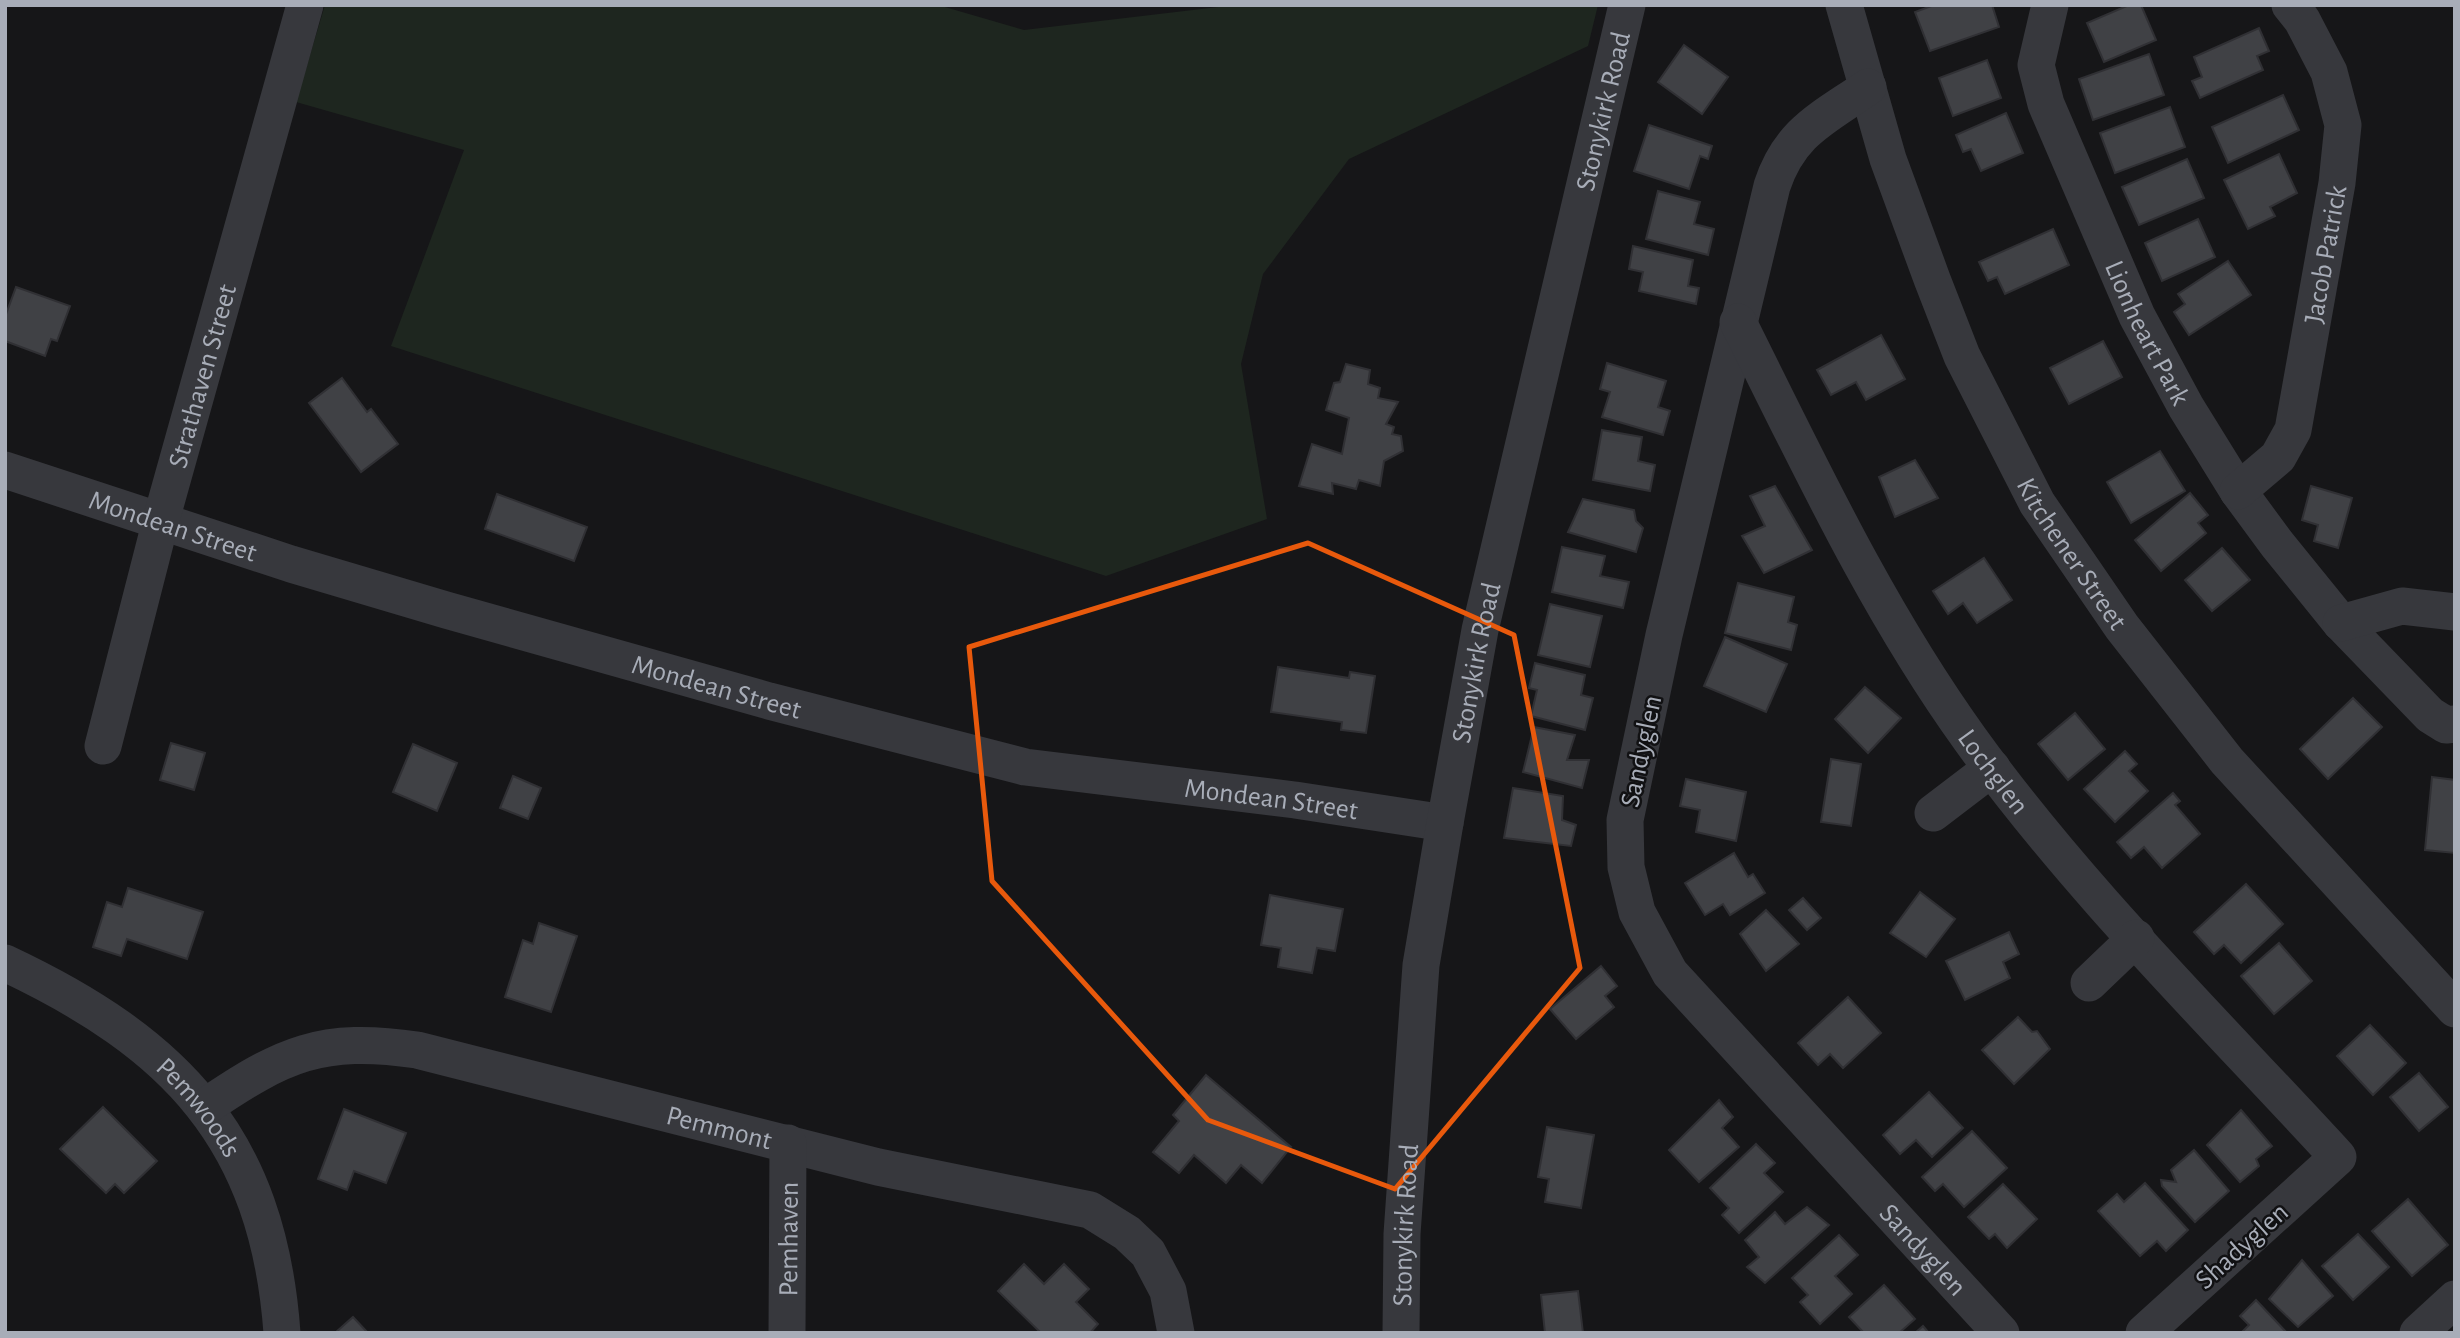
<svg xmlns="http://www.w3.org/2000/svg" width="2460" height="1338" viewBox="0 0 2460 1338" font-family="'Alegreya Sans',sans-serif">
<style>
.green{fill:#1e261f}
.building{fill:#404145;stroke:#303034;stroke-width:2}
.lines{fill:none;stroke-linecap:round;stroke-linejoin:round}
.minor{stroke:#37383d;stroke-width:37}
.marked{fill:none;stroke:#e8590c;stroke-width:5;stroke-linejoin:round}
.labels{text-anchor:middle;stroke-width:5;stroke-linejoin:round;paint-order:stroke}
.street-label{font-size:28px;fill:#a8adb8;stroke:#111113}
</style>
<rect width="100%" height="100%" fill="#161618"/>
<path class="green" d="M325,5H938L1024,30L1235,5H1598L1588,46L1349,159L1263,274L1241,364L1267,519L1106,576L391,346L464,150L296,102Z"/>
<g class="building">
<path d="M1934,5H1992L1999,27L1930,51L1915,12Z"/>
<path d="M2129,5H2141L2156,40L2104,62L2087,23Z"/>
<path d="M2259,28L2269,51L2257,56L2263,70L2200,98L2192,81L2202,77L2194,57Z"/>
<path d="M1684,45L1728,77L1702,114L1658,82Z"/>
<path d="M2149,54L2164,95L2093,120L2079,79Z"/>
<path d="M1987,60L2001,98L1953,116L1939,78Z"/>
<path d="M2283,95L2299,130L2228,163L2212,127Z"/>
<path d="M2170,107L2185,147L2115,173L2100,133Z"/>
<path d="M2006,113L2023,153L1981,171L1971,149L1963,152L1956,135Z"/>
<path d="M1649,125L1712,146L1708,159L1700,156L1689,189L1634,171Z"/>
<path d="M2279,154L2297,193L2270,207L2275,216L2248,229L2224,180Z"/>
<path d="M2187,159L2204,198L2139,225L2122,187Z"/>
<path d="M1658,191L1700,202L1694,224L1714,229L1708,255L1646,239Z"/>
<path d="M2198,219L2215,257L2162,281L2145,243Z"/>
<path d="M2053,229L2069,265L2005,294L1997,277L1988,281L1979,262Z"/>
<path d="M1633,246L1693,260L1688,286L1699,288L1696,304L1639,291L1643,272L1629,269Z"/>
<path d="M2228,261L2251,295L2189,335L2174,312L2185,304L2178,294Z"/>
<path d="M16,287L70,306L57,341L51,339L45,356L5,341V317Z"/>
<path d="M1881,335L1905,379L1866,400L1856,382L1831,395L1817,370Z"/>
<path d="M2103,341L2122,377L2069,404L2050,368Z"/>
<path d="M1607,363L1666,381L1658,407L1670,411L1663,435L1602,417L1610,392L1600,389Z"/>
<path d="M1346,364L1370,370L1368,384L1380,388L1378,398L1398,402L1386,424L1394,427L1392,434L1401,436L1403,451L1384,461L1380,486L1359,480L1356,489L1332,483L1333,494L1299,486L1312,444L1342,454L1349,418L1326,410L1334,383L1340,382Z"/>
<path d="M342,378L367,412L371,409L398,444L361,472L309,403Z"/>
<path d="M1602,430L1642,437L1638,461L1655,465L1650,491L1593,480Z"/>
<path d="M2160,451L2185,491L2131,523L2107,482Z"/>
<path d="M1915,460L1938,498L1895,517L1879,477Z"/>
<path d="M1775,486L1812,550L1764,573L1742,536L1765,526L1750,496Z"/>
<path d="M2311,486L2352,498L2338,548L2314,541L2318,525L2302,520Z"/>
<path d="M2190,493L2208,515L2198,523L2206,533L2161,571L2135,540Z"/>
<path d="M497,494L587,527L574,561L485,529Z"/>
<path d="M1583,499L1634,510L1636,521L1643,528L1636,552L1568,532Z"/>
<path d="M1562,547L1605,556L1600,576L1629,582L1623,608L1552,592Z"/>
<path d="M2222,548L2250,580L2212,611L2185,580Z"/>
<path d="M1984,558L2012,600L1977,623L1963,603L1948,614L1933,591Z"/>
<path d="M1738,583L1794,597L1788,622L1797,625L1791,650L1725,633Z"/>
<path d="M1550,604L1602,616L1590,667L1538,655Z"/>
<path d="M1725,637L1787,664L1766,712L1704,686Z"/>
<path d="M1535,663L1585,675L1581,695L1593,698L1585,730L1531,716L1537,690L1529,688Z"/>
<path d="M1278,667L1349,678L1350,672L1375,676L1366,733L1341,730L1342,722L1271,712Z"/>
<path d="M1865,687L1901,718L1868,753L1835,719Z"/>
<path d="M2353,698L2382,727L2328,779L2300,749Z"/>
<path d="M2075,713L2105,749L2068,780L2038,744Z"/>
<path d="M1534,727L1575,735L1567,760H1589L1582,788L1523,772Z"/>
<path d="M171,743L205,753L194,790L160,780Z"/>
<path d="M413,744L457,763L437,811L393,792Z"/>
<path d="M2125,751L2137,764L2129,771L2148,791L2115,822L2084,789Z"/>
<path d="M1831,759L1861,764L1851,826L1821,822Z"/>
<path d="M513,776L541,788L528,819L500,808Z"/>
<path d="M2432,777L2455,780V853L2425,850Z"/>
<path d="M1686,779L1746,792L1736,841L1696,832L1700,810L1680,806Z"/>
<path d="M1513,788L1563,796L1562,820L1576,825L1571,846L1504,838Z"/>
<path d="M2173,793L2180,801L2175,805L2200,834L2162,868L2144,847L2131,858L2117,842Z"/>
<path d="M1734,853L1748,877L1753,874L1765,893L1730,915L1723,904L1705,915L1685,883Z"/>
<path d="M2246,884L2283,924L2241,963L2224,945L2214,954L2194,932Z"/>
<path d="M128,888L203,912L187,959L127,939L121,956L93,947L107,902L122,907Z"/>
<path d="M1920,892L1955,919L1926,957L1890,933Z"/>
<path d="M1270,895L1343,909L1335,951L1317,948L1312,973L1278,967L1281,948L1261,945Z"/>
<path d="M1803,898L1821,918L1807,930L1789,910Z"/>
<path d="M1766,910L1799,944L1766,971L1740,934Z"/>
<path d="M539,923L577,936L551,1012L505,997L523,940L533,944Z"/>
<path d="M2009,932L2019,954L2003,962L2010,978L1965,1000L1946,961Z"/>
<path d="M2279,943L2312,981L2274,1014L2241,976Z"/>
<path d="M1601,966L1617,986L1605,996L1614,1007L1576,1039L1550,1009Z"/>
<path d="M1848,997L1881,1033L1843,1068L1830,1054L1818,1065L1798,1043Z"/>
<path d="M2018,1017L2032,1032L2037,1031L2050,1049L2014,1084L1982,1050Z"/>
<path d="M2370,1025L2406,1063L2373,1095L2337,1056Z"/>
<path d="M2419,1073L2448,1107L2419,1131L2390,1097Z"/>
<path d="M1206,1075L1291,1147L1262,1183L1241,1165L1226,1183L1194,1155L1179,1173L1153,1152L1179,1121L1173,1115Z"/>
<path d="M1929,1092L1963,1128L1932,1157L1916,1140L1900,1154L1883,1135Z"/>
<path d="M1719,1100L1733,1117L1722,1128L1739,1147L1699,1182L1669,1150Z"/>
<path d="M103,1107L157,1161L124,1193L115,1184L106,1193L60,1149Z"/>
<path d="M344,1109L406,1133L386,1183L354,1171L347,1190L318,1179Z"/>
<path d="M2241,1110L2272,1146L2256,1159L2259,1166L2240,1182L2207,1145Z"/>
<path d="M1547,1127L1594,1135L1581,1208L1545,1202L1549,1179L1538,1177Z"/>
<path d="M1972,1131L2007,1168L1964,1207L1943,1184L1935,1191L1922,1177Z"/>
<path d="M1756,1144L1775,1163L1764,1173L1783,1192L1739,1233L1722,1215L1729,1208L1710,1188Z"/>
<path d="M2194,1150L2229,1191L2195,1222L2162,1186L2161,1180L2176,1182L2171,1170Z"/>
<path d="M2145,1183L2188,1230L2166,1251L2157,1241L2140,1256L2098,1211L2117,1194L2124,1202Z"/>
<path d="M2003,1184L2037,1219L2007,1248L1995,1234L1989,1239L1968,1217Z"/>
<path d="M2408,1199L2448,1245L2412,1276L2372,1231Z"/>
<path d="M1807,1207L1829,1225L1765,1283L1747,1267L1759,1257L1745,1240L1775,1212L1785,1224Z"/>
<path d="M2358,1234L2389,1267L2353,1300L2322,1266Z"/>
<path d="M1839,1235L1858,1255L1835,1276L1852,1294L1820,1324L1800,1302L1808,1295L1792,1278Z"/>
<path d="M2302,1260L2333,1296L2298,1327L2269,1299Z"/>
<path d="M1024,1264L1044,1284L1064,1264L1089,1289L1076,1302L1098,1324L1090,1333H1041L998,1291Z"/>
<path d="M1884,1285L1915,1319L1899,1333H1864L1849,1317Z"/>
<path d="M1578,1291L1583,1333H1545L1541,1295Z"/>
<path d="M2256,1300L2287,1333H2241L2249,1325L2240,1316Z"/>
<path d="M353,1317L368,1333H335Z"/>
<path d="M1923,1326L1929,1333H1915Z"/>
</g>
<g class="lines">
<g class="minor">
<path id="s1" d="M1844,5L1888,159L1932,279L1962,356L2037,503L2122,627L2227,761L2455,1009"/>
<path id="s2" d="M2050,5L2036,65L2046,104L2137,316L2186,407L2238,491L2277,544L2341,623L2430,715L2446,725L2455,724"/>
<path id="s3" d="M1868,87C1824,118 1790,131 1772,186L1664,635L1625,820L1626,867L1637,912L1670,973L2001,1333"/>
<path id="s4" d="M1738,322C1809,464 1877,610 1970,739C2078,889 2213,1021 2338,1157L2144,1333"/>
<path id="s5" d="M5,470L291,564L446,610L769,701L1025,767L1295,800L1445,823"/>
<path id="s6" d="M2238,491L2278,457L2293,430L2337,183L2343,125L2329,72L2302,20L2290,5"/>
<path d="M2341,623L2402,606L2455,612"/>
<path id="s7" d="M103,746L161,520L305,5"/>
<path d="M1933,813L1992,768"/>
<path id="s8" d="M5,963C175,1043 268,1138 282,1333"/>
<path d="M2089,983L2136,938"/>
<path id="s9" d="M205,1107C283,1054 321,1036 417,1050L878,1167L1090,1210L1127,1233L1148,1253L1168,1291L1176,1333"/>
<path id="s10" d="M787,1333L788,1143"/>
<path id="s11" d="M1401,1333L1402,1234L1421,965L1445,823L1480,630L1627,5"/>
<path d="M2418,1333L2455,1299"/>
</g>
</g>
<path class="marked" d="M1308,543L1514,635L1580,968L1395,1189L1208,1120L992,881L969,647Z"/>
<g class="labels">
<g class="street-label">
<text dy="10" stroke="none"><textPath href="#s11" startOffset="1242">Stonykirk Road</textPath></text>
<text dy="10" stroke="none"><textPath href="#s6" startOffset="262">Jacob Patrick</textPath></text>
<text dy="10" stroke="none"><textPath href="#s2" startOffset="352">Lionheart Park</textPath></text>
<text dy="10" stroke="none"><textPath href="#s7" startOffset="383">Strathaven Street</textPath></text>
<text dy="10" stroke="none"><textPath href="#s5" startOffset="177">Mondean Street</textPath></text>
<text dy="10" stroke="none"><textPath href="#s1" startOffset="597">Kitchener Street</textPath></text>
<text dy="10" stroke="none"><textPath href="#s11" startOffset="676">Stonykirk Road</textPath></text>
<text dy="10" stroke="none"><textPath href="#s5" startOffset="744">Mondean Street</textPath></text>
<text transform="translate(1640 751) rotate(-78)" y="10">Sandyglen</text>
<text dy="10" stroke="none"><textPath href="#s4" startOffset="518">Lochglen</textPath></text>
<text dy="10" stroke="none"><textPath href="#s5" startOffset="1311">Mondean Street</textPath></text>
<text dy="10" stroke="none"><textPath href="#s8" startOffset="245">Pemwoods</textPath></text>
<text dy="10" stroke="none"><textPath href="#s9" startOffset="539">Pemmont</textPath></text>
<text dy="10" stroke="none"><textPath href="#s11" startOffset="108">Stonykirk Road</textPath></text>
<text dy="10" stroke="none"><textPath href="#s10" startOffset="94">Pemhaven</textPath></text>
<text transform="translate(2241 1245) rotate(-42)" y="10">Shadyglen</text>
<text dy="10" stroke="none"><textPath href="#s3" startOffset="1330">Sandyglen</textPath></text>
</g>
</g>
<rect width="2460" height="1338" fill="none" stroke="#a8adb8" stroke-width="14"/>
</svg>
